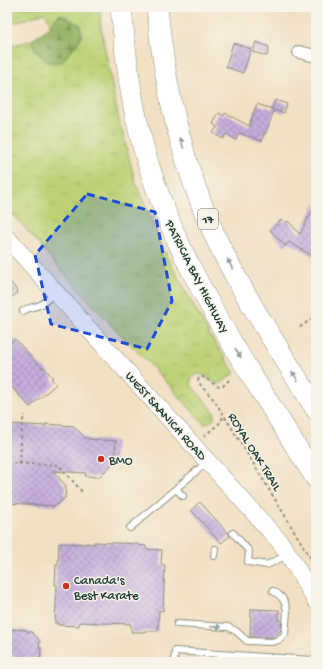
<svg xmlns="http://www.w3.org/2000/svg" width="323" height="669" viewBox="0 0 323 669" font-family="'Gochi Hand',sans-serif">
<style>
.grass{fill:url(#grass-tufts);stroke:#6e8855}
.forest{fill:url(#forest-firs);stroke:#5a784e}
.building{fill:url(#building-cross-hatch)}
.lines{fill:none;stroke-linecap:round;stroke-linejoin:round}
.lane-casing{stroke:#888e7c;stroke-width:8}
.street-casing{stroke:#888e7c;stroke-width:14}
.secondary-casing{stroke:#888e7c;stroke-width:18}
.highway-casing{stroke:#888e7c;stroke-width:22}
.path{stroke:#888e7c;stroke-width:2;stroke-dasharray:3 3;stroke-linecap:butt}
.lane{stroke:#fff;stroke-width:6}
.street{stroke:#fff;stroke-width:12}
.secondary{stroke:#fff;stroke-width:17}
.highway{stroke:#fff;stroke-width:21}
.oneway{fill:#8f9e9a}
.marked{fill:#1d4ed8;fill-opacity:0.2;stroke:#1d4ed8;stroke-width:3;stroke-dasharray:8 5;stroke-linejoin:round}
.poi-dot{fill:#c8321e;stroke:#f7f3e8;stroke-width:1.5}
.labels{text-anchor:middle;stroke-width:3;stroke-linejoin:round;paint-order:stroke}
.shield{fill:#f7f3e8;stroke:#60746a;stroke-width:1}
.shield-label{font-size:12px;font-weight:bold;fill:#1f3d34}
.street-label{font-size:13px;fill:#1f3d34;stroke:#f7f3e8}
.poi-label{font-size:13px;fill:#1f3d34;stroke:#f7f3e8;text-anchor:start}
</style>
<defs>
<pattern id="grass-tufts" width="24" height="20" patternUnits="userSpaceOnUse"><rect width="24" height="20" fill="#bdd276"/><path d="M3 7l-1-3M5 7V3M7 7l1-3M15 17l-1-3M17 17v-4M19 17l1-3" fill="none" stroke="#a2b567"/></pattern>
<pattern id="forest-firs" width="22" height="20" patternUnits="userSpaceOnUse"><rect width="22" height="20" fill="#96b467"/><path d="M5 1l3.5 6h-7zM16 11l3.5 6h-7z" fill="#7a9456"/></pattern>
<pattern id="building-cross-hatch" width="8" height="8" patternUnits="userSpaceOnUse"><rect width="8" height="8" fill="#c6adde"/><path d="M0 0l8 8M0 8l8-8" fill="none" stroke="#a08eb5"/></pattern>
</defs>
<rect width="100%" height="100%" fill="#f7f3e8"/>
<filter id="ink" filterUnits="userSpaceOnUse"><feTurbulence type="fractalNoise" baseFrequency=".025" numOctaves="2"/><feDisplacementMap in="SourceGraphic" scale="8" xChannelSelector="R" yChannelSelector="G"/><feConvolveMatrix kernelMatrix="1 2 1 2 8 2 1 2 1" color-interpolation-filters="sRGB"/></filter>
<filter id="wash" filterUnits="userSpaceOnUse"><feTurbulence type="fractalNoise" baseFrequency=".012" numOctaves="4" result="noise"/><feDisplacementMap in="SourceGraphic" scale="16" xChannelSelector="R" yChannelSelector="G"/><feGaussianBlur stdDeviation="0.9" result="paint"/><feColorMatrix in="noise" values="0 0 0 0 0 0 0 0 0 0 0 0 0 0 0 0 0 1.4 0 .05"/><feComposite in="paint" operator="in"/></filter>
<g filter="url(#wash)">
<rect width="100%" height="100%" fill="#f2e0c3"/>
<path class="grass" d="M7,7H99L102,33L118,116L136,184L168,259L209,334L235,373L221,383L217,384L201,374L195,375L191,379V385L211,408L214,413V419L207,424H204L149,363L116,330L43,250L41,246L7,208V47L32,40L35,50L66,56L77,44L60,14L50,24L49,19L44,13L7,25Z"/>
<path class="forest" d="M60,14L80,25L82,36C76,46 68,53 62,62H47L35,50L32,40L47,29Z"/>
<g id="blocks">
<g class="building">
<path d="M256,42L269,47L267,56L253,52Z"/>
<path d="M233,43L251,49L243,73L226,67Z"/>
<path d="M275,100L287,104L284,113L274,110L266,133H264L262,141L239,133L236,140L226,134L223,139L213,133L217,127L213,124L219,113L224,116L225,113L249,126L257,104L272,109Z"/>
<path d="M316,203V258L289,242L285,246L270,230L281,220L285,223L288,221L300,234Z"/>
<path d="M7,278L18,292L7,301Z"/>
<path d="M15,339L42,368L44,367L53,378L51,379L56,384L30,407L7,382V346Z"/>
<path d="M7,424L46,426L45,424L74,426L85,438H88V439L116,441L114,462L99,477L85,476L86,473L53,471L66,486L65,498L56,506L7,503Z"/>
<path d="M200,502L229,534L230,536L221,543L191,510Z"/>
<path d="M94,542L138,544V545L146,546V549L162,550L161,565H165L163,611L159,610L158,631H144V632H131V624L79,622V626L58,625V623H55L57,585H55L56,565H58L59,543L86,544V543L94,544Z"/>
<path d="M251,609L279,610L278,620H282L281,630L274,637H250Z"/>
<path d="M7,629L27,630V632H32L40,641L39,648H41L40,659L7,657Z"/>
</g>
</g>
</g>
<g filter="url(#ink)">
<use href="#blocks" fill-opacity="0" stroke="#888e7c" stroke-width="1"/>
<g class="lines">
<defs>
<g id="lane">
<path d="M23,311C30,306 35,308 42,304C46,301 50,297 54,293"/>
<path d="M176,489L183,496"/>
<path d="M130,528L207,462"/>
<path d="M233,533L249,551L248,562L267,565L287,555"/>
<path d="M214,556L215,549"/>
<path d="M177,624L228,627L236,631L247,641L271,642L276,641L280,639L285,634L287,611C286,602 281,595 273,591"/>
<path d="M174,662L175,651L311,660L316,659"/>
</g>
<path id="street" d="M299,52L316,56"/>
<path id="secondary" d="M7,238L280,542L289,555L316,601"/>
<g id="highway">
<path d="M121,7C125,48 129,89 139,130C161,223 209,308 260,389C279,419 297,449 316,478"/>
<path d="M157,7C164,85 182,164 215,236C243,296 281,352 316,409"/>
</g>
</defs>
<use href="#lane" class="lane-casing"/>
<use href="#street" class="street-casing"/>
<use href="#secondary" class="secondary-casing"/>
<use href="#highway" class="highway-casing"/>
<g class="path">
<path d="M300,327L316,316"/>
<path d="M229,380L223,386L219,387L203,377H200L198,380C201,388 209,393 214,400C220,409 224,417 230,425L316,567"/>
<path d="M204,436L221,422L223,416"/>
<path d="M7,463L59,465L83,493"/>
<path d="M20,463L22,423L25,415"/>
</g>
<use href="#lane" class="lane"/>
<use href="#street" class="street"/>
<use href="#secondary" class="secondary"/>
<use href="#highway" class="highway"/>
</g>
<defs><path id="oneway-solid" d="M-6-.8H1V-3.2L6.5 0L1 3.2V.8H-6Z"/></defs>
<g class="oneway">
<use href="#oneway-solid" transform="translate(182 143) rotate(-105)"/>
<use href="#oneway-solid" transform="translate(230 264) rotate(-117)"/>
<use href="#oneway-solid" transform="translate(238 353) rotate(58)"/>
<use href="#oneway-solid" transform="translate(295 376) rotate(-122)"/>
<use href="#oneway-solid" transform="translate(216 627) rotate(3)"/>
</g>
</g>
<path class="marked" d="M87,194L155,212L172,301L147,349L51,324L35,255Z"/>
<g class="poi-dot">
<circle cx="101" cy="459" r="4"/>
<circle cx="66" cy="586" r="4"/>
</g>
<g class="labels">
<rect class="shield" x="198" y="209" width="20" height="20" rx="3"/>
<g class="shield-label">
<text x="208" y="223">17</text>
</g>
<g class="street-label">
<text transform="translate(198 276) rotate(63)" y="5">PATRICIA BAY HIGHWAY</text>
<text transform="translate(167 415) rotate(48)" y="5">WEST SAANICH ROAD</text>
<text transform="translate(256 451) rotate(58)" y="5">ROYAL OAK TRAIL</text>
</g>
<g class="poi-label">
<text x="109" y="464">BMO</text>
<text x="74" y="584">Canada's<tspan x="74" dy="15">Best Karate</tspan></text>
</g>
</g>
<rect width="323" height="669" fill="none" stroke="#f7f3e8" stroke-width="24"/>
</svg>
